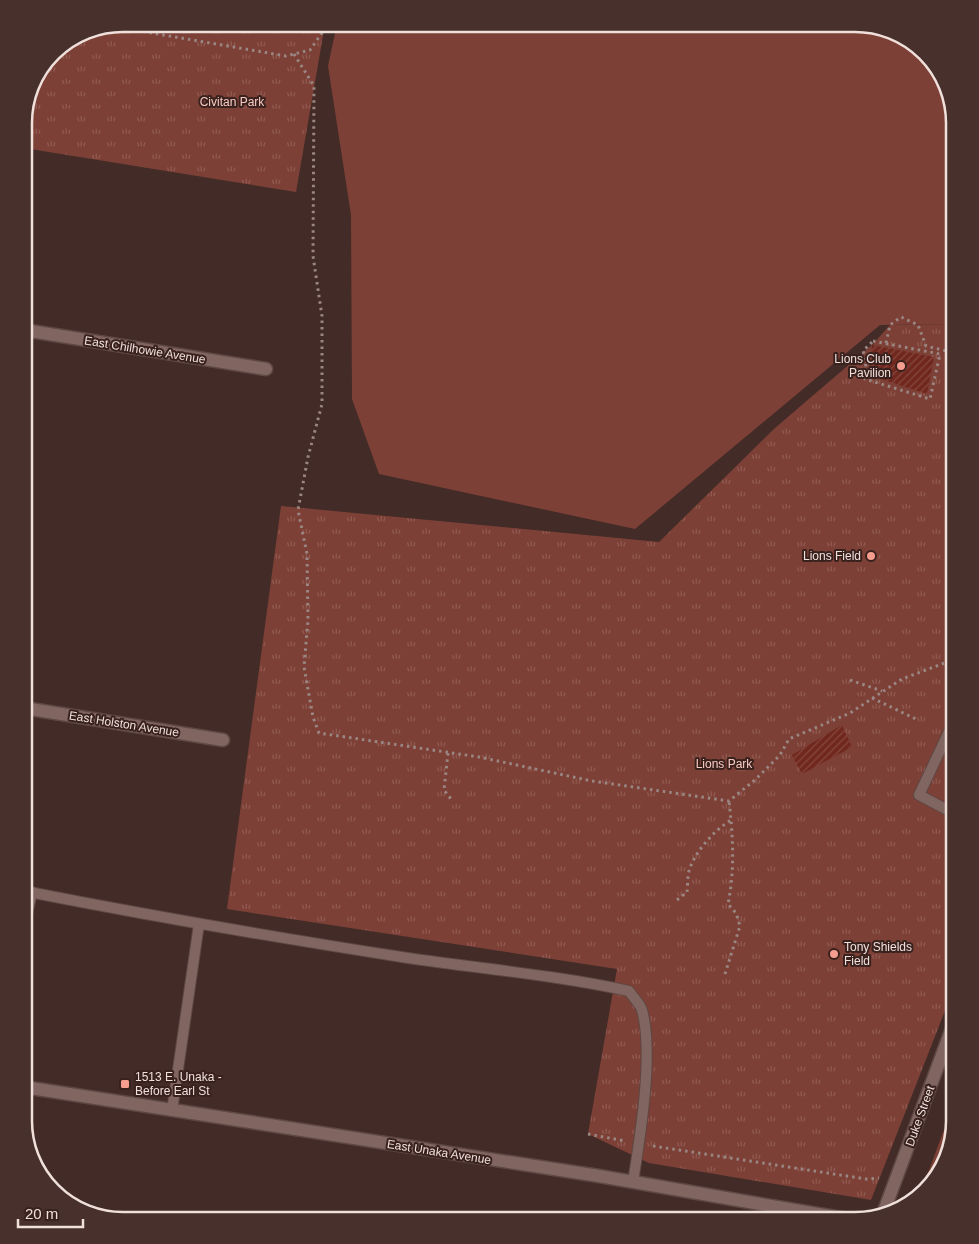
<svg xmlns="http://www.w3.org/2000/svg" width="979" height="1244" viewBox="0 0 979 1244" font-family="Arial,sans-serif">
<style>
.grass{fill:#7d4036}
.park{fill:url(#park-tufts)}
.building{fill:url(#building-hatch)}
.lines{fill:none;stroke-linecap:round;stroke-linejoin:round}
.lane-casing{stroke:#5d4844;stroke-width:12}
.street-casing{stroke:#5d4844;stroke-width:15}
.secondary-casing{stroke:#5d4844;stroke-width:15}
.path{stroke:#9a8682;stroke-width:3;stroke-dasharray:2.5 4;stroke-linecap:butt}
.lane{stroke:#816560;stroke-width:10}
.street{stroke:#816560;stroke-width:12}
.secondary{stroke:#816560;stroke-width:12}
.poi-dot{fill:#f59d8e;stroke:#39211d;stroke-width:2}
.labels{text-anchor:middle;stroke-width:4;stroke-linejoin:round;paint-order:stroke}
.park-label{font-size:12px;fill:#f9cac2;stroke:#39211d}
.street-label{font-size:12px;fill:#f0e0dc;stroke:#39211d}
.poi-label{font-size:12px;fill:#f0e0dc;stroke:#39211d;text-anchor:end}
.rim{fill:none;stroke:#f0e0dc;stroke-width:2.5}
</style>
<defs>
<pattern id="park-tufts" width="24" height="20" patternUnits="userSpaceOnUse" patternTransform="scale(1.25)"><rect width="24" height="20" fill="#7d4036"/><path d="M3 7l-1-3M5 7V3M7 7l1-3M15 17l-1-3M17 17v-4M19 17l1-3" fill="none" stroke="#905b52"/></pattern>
<pattern id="building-hatch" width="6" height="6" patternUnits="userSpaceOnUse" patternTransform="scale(1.25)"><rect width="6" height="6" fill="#70281e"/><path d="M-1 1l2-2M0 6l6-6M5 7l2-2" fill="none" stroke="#85473e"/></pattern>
</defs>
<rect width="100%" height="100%" fill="#432b27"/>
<g class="grass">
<path d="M337,24H861L905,37L939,69L955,124V324L880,325L635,529L379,474L352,399L351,215L328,66Z"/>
<path d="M955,1100V1120L942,1170L921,1192Z"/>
</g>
<g class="park">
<path d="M124,24H325L296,192L24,148V117L34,80L58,49L86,31Z"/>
<path d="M955,324V985L871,1200L649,1163L588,1134L617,969L227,909L281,506L659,542L775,428L872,345L890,325Z"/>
</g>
<g class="building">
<path d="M872,345L934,357L927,394L869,375Z"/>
<path d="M842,725L852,747L802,774L792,755Z"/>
</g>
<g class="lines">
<defs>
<g id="lane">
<path d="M955,814L919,795L955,719"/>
<path d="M24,891C151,916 279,938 408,958C482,969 556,975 629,991C633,997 640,1004 642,1010C654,1054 640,1137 633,1182"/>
<path d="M24,928L32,892"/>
<path d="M172,1111L199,924"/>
</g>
<g id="street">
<path d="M24,330L266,369"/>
<path d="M24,708L223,740"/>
<path d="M884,1211L955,1020"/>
</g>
<path id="secondary" d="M24,1087L599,1176L853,1220"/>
</defs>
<use href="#lane" class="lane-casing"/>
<use href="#street" class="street-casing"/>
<use href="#secondary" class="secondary-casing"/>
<g class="path">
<path d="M111,26L286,56L310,50L324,30V24"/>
<path d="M294,54L314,86L313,256L322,316V404L308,457L298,510L307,554L308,620L304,667L313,717L319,733L479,757L592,781L729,801L755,780L780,755L789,739L850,713L902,679L955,659"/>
<path d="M873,341L940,354L930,399L865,379L866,360L863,351Z"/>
<path d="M886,343L890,325L901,317L918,325L926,346L955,353"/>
<path d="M850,680L882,691"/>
<path d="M872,698L916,719"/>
<path d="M448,753L444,790L451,799"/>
<path d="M677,900L687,892C688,885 687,875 690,868C697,849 715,830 731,820"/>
<path d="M725,974L740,926L736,913L728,904C735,870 733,835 729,801"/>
<path d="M588,1134L625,1141"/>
<path d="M653,1146L866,1179L879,1178"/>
</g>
<use href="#lane" class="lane"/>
<use href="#street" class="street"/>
<use href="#secondary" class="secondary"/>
</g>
<g class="poi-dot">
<circle cx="901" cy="366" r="5"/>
<circle cx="871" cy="556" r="5"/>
<circle cx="834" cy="954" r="5"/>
<rect x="120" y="1079" width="10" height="10" rx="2.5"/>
</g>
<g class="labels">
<g class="park-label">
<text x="232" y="106">Civitan Park</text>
<text x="724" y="768">Lions Park</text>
</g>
<g class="street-label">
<text transform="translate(145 350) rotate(9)" y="4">East Chilhowie Avenue</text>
<text transform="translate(124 724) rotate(9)" y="4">East Holston Avenue</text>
<text transform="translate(920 1116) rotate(-70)" y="4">Duke Street</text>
<text transform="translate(439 1152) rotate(9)" y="4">East Unaka Avenue</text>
</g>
<g class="poi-label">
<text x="891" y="363">Lions Club<tspan x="891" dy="14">Pavilion</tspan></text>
<text x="861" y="560">Lions Field</text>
<text x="844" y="951" text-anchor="start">Tony Shields<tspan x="844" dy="14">Field</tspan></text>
<text x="135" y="1081" text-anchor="start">1513 E. Unaka -<tspan x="135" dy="14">Before Earl St</tspan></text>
</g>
</g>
<path d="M0 0H979V1244H0ZM123 32H855A91 91 0 0 1 946 123V1121A91 91 0 0 1 855 1212H123A91 91 0 0 1 32 1121V123A91 91 0 0 1 123 32Z" fill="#48302c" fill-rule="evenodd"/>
<path class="rim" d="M123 32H855A91 91 0 0 1 946 123V1121A91 91 0 0 1 855 1212H123A91 91 0 0 1 32 1121V123A91 91 0 0 1 123 32Z"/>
<path d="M18 1219v8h65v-8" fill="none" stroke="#f0e0dc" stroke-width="2.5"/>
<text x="25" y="1219" font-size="15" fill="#f0e0dc" stroke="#39211d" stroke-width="4" paint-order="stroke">20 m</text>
</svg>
